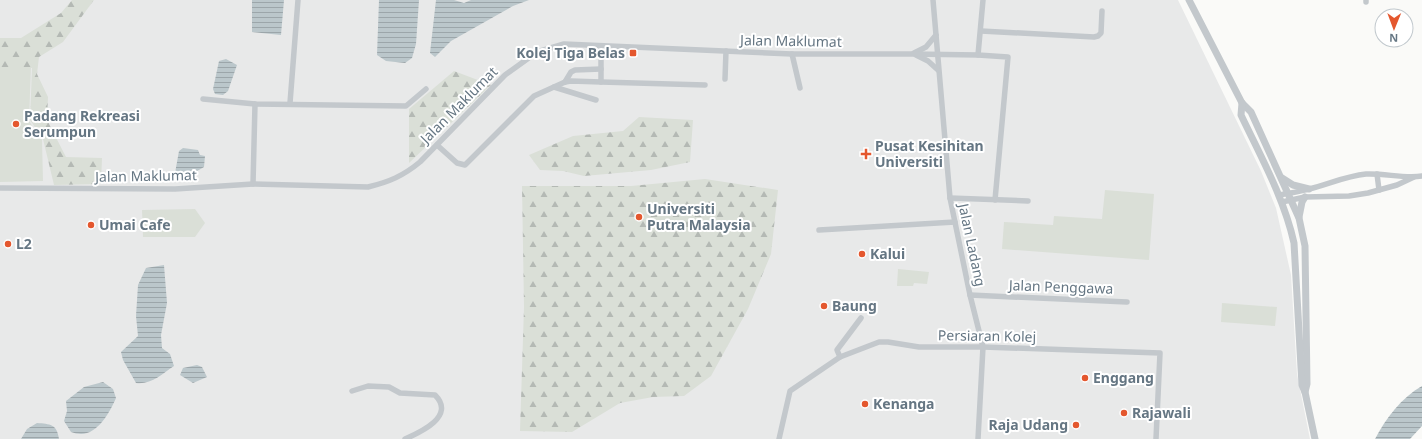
<svg xmlns="http://www.w3.org/2000/svg" width="1422" height="439" viewBox="0 0 1422 439" font-family="'Noto Sans',sans-serif">
<style>
.built{fill:#e8e9e9}
.green{fill:#dadfd7}
.forest{fill:url(#forest-firs)}
.water{fill:url(#water-rules)}
.lines{fill:none;stroke-linecap:round;stroke-linejoin:round}
.minor{stroke:#c3c8cc;stroke-width:5.5}
.tertiary{stroke:#c3c8cc;stroke-width:7}
.poi-dot{fill:#e4572e;stroke:#fff;stroke-width:1.5}
.labels{text-anchor:middle;stroke-width:4;stroke-linejoin:round;paint-order:stroke}
.street-label{font-size:14px;fill:#657683;stroke:#fff}
.poi-label{font-size:14px;font-weight:bold;fill:#657683;stroke:#fff;text-anchor:start}
</style>
<defs>
<pattern id="forest-firs" width="22" height="20" patternUnits="userSpaceOnUse"><rect width="22" height="20" fill="#dadfd7"/><path d="M5 1l3.5 6h-7zM16 11l3.5 6h-7z" fill="#b4b9b4"/></pattern>
<pattern id="water-rules" width="6" height="5" patternUnits="userSpaceOnUse"><rect width="6" height="5" fill="#bbc7cb"/><path d="M0 2.5h6" fill="none" stroke="#9ca6aa"/></pattern>
</defs>
<rect width="100%" height="100%" fill="#fafaf8"/>
<path class="built" d="M0,0H1178L1261,171L1276,208L1291,275L1297,374L1310,439H0Z"/>
<g class="green">
<path d="M0,66H31L29,121L42,140L43,181L0,182Z"/>
<path d="M1105,190L1154,194L1149,260L1002,249L1004,222L1053,225L1054,216L1102,219Z"/>
<path d="M195,209L205,223L195,237H143L142,210Z"/>
<path d="M898,269L929,272L927,284L914,283L913,286H897Z"/>
<path d="M1222,303L1277,307L1275,326L1221,322Z"/>
</g>
<g class="forest">
<path d="M72,0H94L63,42L39,57L37,74L48,97L47,120L66,157L102,158L101,184L54,185L43,139L30,120L32,68L0,67V38H21L61,13Z"/>
<path d="M454,71L491,85L409,163V109Z"/>
<path d="M639,117L693,120L690,162L651,170L584,176L563,171L540,170L529,155L573,136L623,131Z"/>
<path d="M705,179L778,190L771,254L748,309L711,376L684,396L653,397L620,403L572,432L520,431L524,307L522,186H631Z"/>
</g>
<g class="water">
<path d="M252,0H284L281,35L252,32Z"/>
<path d="M379,0H419L416,44L412,58L405,63L386,61L377,55Z"/>
<path d="M436,0H454L464,3L471,0H529L513,6L451,41L435,57L430,53Z"/>
<path d="M226,59L237,65L228,91L223,95L215,94L213,89L219,61Z"/>
<path d="M183,148L198,150L200,155L205,156L204,167L192,174L175,173L179,151Z"/>
<path d="M164,265L167,303L161,335L162,348L170,354L174,366C162,374 151,385 136,383L123,360L121,352L138,336L136,316L138,285L146,268Z"/>
<path d="M197,365L202,367L207,377L193,383L180,375L183,368Z"/>
<path d="M103,382L113,389L116,398C110,412 98,434 81,434C78,434 74,433 71,432L64,421L67,411L66,401L84,387Z"/>
<path d="M1422,386V426L1410,439H1375C1386,418 1401,398 1422,386Z"/>
<path d="M37,423C50,424 57,424 59,439H21L27,429Z"/>
</g>
<g class="lines">
<g class="minor">
<path d="M933,0L950,198L970,295L983,347L978,439"/>
<path d="M1366,2V0"/>
<path d="M981,31L1094,37L1098,36L1101,33L1102,11"/>
<path d="M914,53L926,47L936,35"/>
<path d="M792,54L800,88"/>
<path d="M916,55L928,61L938,70"/>
<path d="M978,55L983,0"/>
<path d="M725,79L726,51"/>
<path d="M565,82L571,72L575,70L601,69"/>
<path d="M601,82L705,85"/>
<path d="M554,87L596,100"/>
<path d="M203,99L255,104L406,106L426,89"/>
<path d="M290,103L298,0"/>
<path d="M437,145L457,163L465,165L534,96L565,82L571,81L601,82V46"/>
<path d="M1377,174L1379,190"/>
<path d="M253,184L255,104"/>
<path d="M0,188L175,189L253,184L368,187C389,182 403,176 420,162L505,75L537,52L564,44L792,54H912L978,55L1008,57L995,200"/>
<path d="M1279,195C1289,193 1300,192 1309,189C1329,184 1346,176 1366,174C1385,173 1404,179 1422,176"/>
<path d="M950,198L1028,201"/>
<path d="M1282,202L1305,197L1349,196L1368,193L1397,185L1414,177"/>
<path d="M819,230L955,222"/>
<path d="M970,295L1127,302"/>
<path d="M840,357L837,350L861,318"/>
<path d="M352,391L368,386L389,387L400,393L435,395C456,416 421,432 405,439"/>
<path d="M779,439L790,391L840,357L879,342H888L919,347H983L1160,353L1156,439"/>
</g>
<g class="tertiary">
<path d="M1189,0L1242,103L1251,112L1299,218L1305,246L1307,384L1305,392"/>
<path d="M1242,103L1241,115C1261,157 1284,198 1294,243L1302,385L1305,392L1315,439"/>
<path d="M1282,178L1293,185L1309,189"/>
<path d="M1299,217L1302,202L1305,197"/>
</g>
</g>
<g class="poi-dot">
<rect x="629" y="49" width="8" height="8" rx="2"/>
<circle cx="16" cy="124" r="4"/>
<path d="M864 148h4v4h4v4h-4v4h-4v-4h-4v-4h4z"/>
<circle cx="639" cy="217" r="4"/>
<circle cx="91" cy="225" r="4"/>
<circle cx="8" cy="244" r="4"/>
<circle cx="862" cy="254" r="4"/>
<circle cx="824" cy="306" r="4"/>
<circle cx="1085" cy="378" r="4"/>
<circle cx="865" cy="404" r="4"/>
<circle cx="1124" cy="413" r="4"/>
<circle cx="1076" cy="425" r="4"/>
</g>
<g class="labels">
<g class="street-label">
<text transform="translate(791 41) rotate(1)" y="5">Jalan Maklumat</text>
<text transform="translate(459 105) rotate(-45)" y="5">Jalan Maklumat</text>
<text transform="translate(146 176) rotate(-1)" y="5">Jalan Maklumat</text>
<text transform="translate(972 245) rotate(78)" y="5">Jalan Ladang</text>
<text transform="translate(1061 287) rotate(2)" y="5">Jalan Penggawa</text>
<text transform="translate(987 336) rotate(1)" y="5">Persiaran Kolej</text>
</g>
<g class="poi-label">
<text x="625" y="58" text-anchor="end">Kolej Tiga Belas</text>
<text x="24" y="121">Padang Rekreasi<tspan x="24" dy="16">Serumpun</tspan></text>
<text x="875" y="151">Pusat Kesihitan<tspan x="875" dy="16">Universiti</tspan></text>
<text x="647" y="214">Universiti<tspan x="647" dy="16">Putra Malaysia</tspan></text>
<text x="99" y="230">Umai Cafe</text>
<text x="16" y="249">L2</text>
<text x="870" y="259">Kalui</text>
<text x="832" y="311">Baung</text>
<text x="1093" y="383">Enggang</text>
<text x="873" y="409">Kenanga</text>
<text x="1132" y="418">Rajawali</text>
<text x="1068" y="430" text-anchor="end">Raja Udang</text>
</g>
</g>
<g transform="translate(1394 28) rotate(181)"><circle r="19" fill="#ffffff" stroke="#c1c8cd"/>
<path d="M0-3L7 15L0 10L-7 15Z" fill="#e4572e"/>
<text y="-6" font-size="11" font-weight="bold" text-anchor="middle" fill="#657683">N</text>
</g>
</svg>
